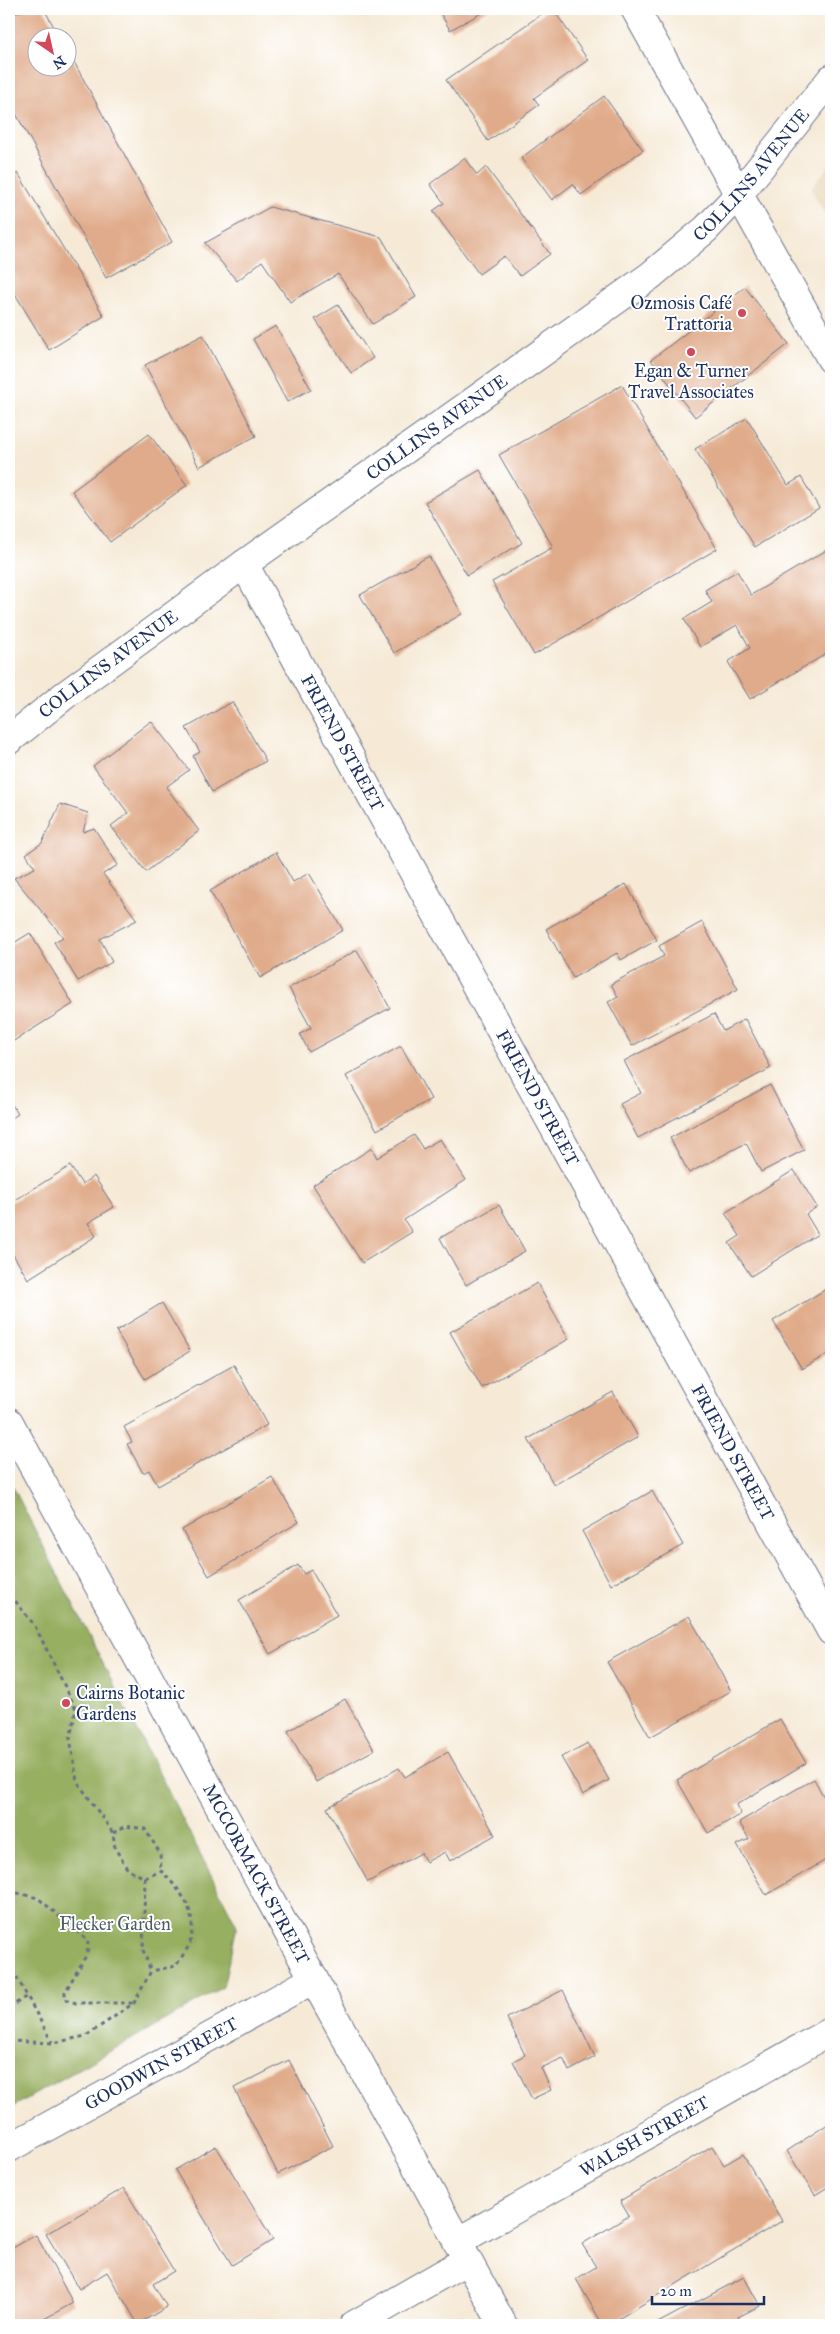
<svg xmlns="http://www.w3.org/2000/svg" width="840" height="2334" viewBox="0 0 840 2334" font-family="'IM FELL Great Primer',serif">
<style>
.built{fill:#ead8ba}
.forest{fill:#96af60;stroke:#586f5f}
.building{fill:#e0ab8a}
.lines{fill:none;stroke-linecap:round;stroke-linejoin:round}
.minor-casing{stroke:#687088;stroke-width:30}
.path{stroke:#687088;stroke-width:3;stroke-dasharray:4 4;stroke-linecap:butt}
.minor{stroke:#fff;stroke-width:28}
.poi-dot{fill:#d1495b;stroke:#fff;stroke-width:2}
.labels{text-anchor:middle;stroke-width:4;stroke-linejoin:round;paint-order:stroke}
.street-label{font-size:18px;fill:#1b2f5e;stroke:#fff}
.poi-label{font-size:18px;fill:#1b2f5e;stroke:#fff;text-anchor:end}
.park-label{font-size:18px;fill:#4c5e62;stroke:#fff}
</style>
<rect width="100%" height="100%" fill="#fff"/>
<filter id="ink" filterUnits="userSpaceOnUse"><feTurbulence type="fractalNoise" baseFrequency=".02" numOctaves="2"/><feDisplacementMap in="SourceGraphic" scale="10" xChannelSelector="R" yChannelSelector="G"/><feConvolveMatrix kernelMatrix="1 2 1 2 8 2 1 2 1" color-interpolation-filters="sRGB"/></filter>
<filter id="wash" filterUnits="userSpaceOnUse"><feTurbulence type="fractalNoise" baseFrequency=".0096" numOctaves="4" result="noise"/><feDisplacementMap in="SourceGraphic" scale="20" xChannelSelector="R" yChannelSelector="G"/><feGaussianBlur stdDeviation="1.12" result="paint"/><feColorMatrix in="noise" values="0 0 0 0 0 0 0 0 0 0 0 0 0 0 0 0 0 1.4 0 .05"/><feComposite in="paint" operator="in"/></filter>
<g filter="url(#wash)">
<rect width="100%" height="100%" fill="#f6ead7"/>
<path class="built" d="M831,163V225L811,189Z"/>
<path class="forest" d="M9,1479L237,1926L223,1987L9,2109Z"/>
<g id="blocks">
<g class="building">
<path d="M24,9H44L60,38H38V68H68V51L172,242L106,278L9,101V17Z"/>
<path d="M438,9H489L450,30Z"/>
<path d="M549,9H553L588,60L534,98L539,105L488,141L446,80Z"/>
<path d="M604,96L643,150L581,195L573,184L552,200L521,158Z"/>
<path d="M464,158L477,175L486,167L550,254L520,276L504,256L479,274L433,211L444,203L430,184Z"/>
<path d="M18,173L104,316L49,350L9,284V179Z"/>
<path d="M270,207L381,237L416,297L373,324L338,274L290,302L262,261L237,281L205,243Z"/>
<path d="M745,287L789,344L695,417L651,360Z"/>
<path d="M338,305L373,358L351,373L315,319Z"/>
<path d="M276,326L311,389L287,402L253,339Z"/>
<path d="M203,335L256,436L199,467L145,365Z"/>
<path d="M622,385L717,549L534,655L492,582L553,547L499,455Z"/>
<path d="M747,418L788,485L801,477L819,508L755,547L695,449Z"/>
<path d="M149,434L187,485L110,542L72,491Z"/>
<path d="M480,470L522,543L467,575L425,502Z"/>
<path d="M830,548L831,651L750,699L728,662L750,648L737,625L700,647L684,619L712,602L705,590L737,571L751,595Z"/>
<path d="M429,556L462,614L394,653L360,595Z"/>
<path d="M232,702L266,761L212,792L193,756L200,752L186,728Z"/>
<path d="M151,721L189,770L166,787L199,831L146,872L111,826L128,813L93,766Z"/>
<path d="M60,804L88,813L83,832L94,828L118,865L103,874L137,920L100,939L112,962L78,981L54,942L63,937L14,878L35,868L26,854L42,843Z"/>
<path d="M276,852L293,882L309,873L343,930L260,978L210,891Z"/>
<path d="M626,884L657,940L621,960L617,953L573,978L546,929Z"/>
<path d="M702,922L738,989L632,1046L608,1002L618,997L611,984L664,956L659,946Z"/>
<path d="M30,933L73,1004L12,1042L9,1035V946Z"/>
<path d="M357,950L390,1008L309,1052L300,1034L311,1028L289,988Z"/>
<path d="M714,1014L723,1031L745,1019L771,1068L638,1138L620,1104L641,1093L624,1061Z"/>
<path d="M401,1046L431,1099L377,1130L346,1076Z"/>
<path d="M770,1085L804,1150L761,1172L746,1143L689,1173L670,1138Z"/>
<path d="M9,1100L18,1114L9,1120Z"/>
<path d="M414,1135L423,1149L440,1139L466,1180L404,1220L412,1232L362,1263L313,1185L372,1148L377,1158Z"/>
<path d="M70,1166L82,1184L94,1176L114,1207L88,1223L96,1236L28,1279L9,1248V1204Z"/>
<path d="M794,1170L817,1207L806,1214L818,1234L751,1276L729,1243L740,1236L725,1213Z"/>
<path d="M499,1205L525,1251L466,1285L440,1238Z"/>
<path d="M537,1283L569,1339L482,1388L450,1332Z"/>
<path d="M831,1286V1352L802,1369L773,1321Z"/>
<path d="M162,1303L190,1351L145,1379L116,1331Z"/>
<path d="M234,1365L267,1425L158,1486L149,1470L143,1473L127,1444L132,1442L124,1427Z"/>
<path d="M613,1392L638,1437L554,1485L528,1439Z"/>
<path d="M272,1477L299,1522L209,1576L182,1530Z"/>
<path d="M652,1491L683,1545L611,1585L582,1531Z"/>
<path d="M298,1565L304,1574L311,1570L337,1615L270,1654L239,1600Z"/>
<path d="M689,1616L731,1691L650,1737L607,1662Z"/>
<path d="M345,1699L374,1750L316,1782L288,1731Z"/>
<path d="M780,1719L806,1763L736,1805L741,1814L708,1833L677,1780Z"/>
<path d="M588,1743L609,1780L583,1795L561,1757Z"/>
<path d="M448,1752L495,1835L450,1861L445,1852L426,1862L421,1853L368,1882L327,1808L399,1768L405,1777Z"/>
<path d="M814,1779L831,1810V1857L766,1895L737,1845L749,1839L739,1822Z"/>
<path d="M563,1990L595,2057L569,2071L563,2058L541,2068L551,2090L532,2099L513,2061L525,2055L507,2018Z"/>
<path d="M289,2060L333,2146L278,2174L234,2088Z"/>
<path d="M831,2122V2185L815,2195L787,2151Z"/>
<path d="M216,2146L273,2240L232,2265L175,2170Z"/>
<path d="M712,2146L724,2165L743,2154L782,2221L608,2325H603L576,2279L596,2267L582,2244L629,2216L620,2201Z"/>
<path d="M124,2188L174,2271L153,2284L167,2307L138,2324L107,2272L79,2289L46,2234Z"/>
<path d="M36,2235L73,2303L44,2319L48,2325H9V2250Z"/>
<path d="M744,2277L760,2306L738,2317L743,2325H654Z"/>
</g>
</g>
</g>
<g filter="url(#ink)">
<use href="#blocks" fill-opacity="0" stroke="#687088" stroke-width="1"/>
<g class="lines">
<defs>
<g id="minor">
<path d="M635,9L831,359"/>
<path id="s1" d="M244,564L831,1631"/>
<path id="s2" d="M9,740L65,695L244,564L650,276L706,229L739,194L831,79"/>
<path id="s3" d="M9,1422L503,2325"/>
<path id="s4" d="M9,2148L314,1979"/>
<path id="s5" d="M457,2242L831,2031"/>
<path d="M354,2325L467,2260"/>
</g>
</defs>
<use href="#minor" class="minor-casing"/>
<g class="path">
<path d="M9,1596L16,1602L35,1626L76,1709L70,1738L77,1781L113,1833L115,1848L128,1870L145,1878L143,1950L151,1971L134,2003L86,2036L53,2043L9,2041"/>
<path d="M113,1833L125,1826L145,1829L160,1853L161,1871"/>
<path d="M145,1878L161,1871C182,1892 198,1911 190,1943C187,1950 180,1959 176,1966L151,1971"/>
<path d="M9,1891L38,1898L88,1941L87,1954L65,1992V1999L76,2003H134"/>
<path d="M9,1963L52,2042"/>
<path d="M9,2008L27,1996"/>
</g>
<use href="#minor" class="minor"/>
</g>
</g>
<g class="poi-dot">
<circle cx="742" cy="313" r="5"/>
<circle cx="691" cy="352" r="5"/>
<circle cx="66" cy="1703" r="5"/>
</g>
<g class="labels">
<g class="street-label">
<text dy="6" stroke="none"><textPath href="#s2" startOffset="935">COLLINS AVENUE</textPath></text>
<text dy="6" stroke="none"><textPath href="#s2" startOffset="530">COLLINS AVENUE</textPath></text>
<text dy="6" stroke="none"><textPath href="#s2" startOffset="125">COLLINS AVENUE</textPath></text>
<text dy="6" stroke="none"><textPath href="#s1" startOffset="204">FRIEND STREET</textPath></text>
<text dy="6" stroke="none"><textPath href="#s1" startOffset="609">FRIEND STREET</textPath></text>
<text dy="6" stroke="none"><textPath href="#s1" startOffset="1014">FRIEND STREET</textPath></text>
<text dy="6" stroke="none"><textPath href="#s3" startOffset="515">MCCORMACK STREET</textPath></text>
<text dy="6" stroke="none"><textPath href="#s4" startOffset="174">GOODWIN STREET</textPath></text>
<text dy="6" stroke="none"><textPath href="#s5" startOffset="215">WALSH STREET</textPath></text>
</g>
<g class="poi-label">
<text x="732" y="309">Ozmosis Café<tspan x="732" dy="21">Trattoria</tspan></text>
<text x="691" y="377" text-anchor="middle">Egan &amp; Turner<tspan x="691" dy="21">Travel Associates</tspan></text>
<text x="76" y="1699" text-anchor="start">Cairns Botanic<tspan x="76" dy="21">Gardens</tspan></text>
</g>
<g class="park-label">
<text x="115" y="1930">Flecker Garden</text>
</g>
</g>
<rect width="840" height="2334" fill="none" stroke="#fff" stroke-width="30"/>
<g transform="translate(52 52) rotate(146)"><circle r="24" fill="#ffffff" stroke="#a4acbf"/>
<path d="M0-4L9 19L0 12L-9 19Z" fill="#d1495b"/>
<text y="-8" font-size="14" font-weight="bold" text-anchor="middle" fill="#1b2f5e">N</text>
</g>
<path d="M652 2296v8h112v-8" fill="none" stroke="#1b2f5e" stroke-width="2.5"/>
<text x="660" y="2296" font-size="15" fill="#1b2f5e" stroke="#ffffff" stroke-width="4" paint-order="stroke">20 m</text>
</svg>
